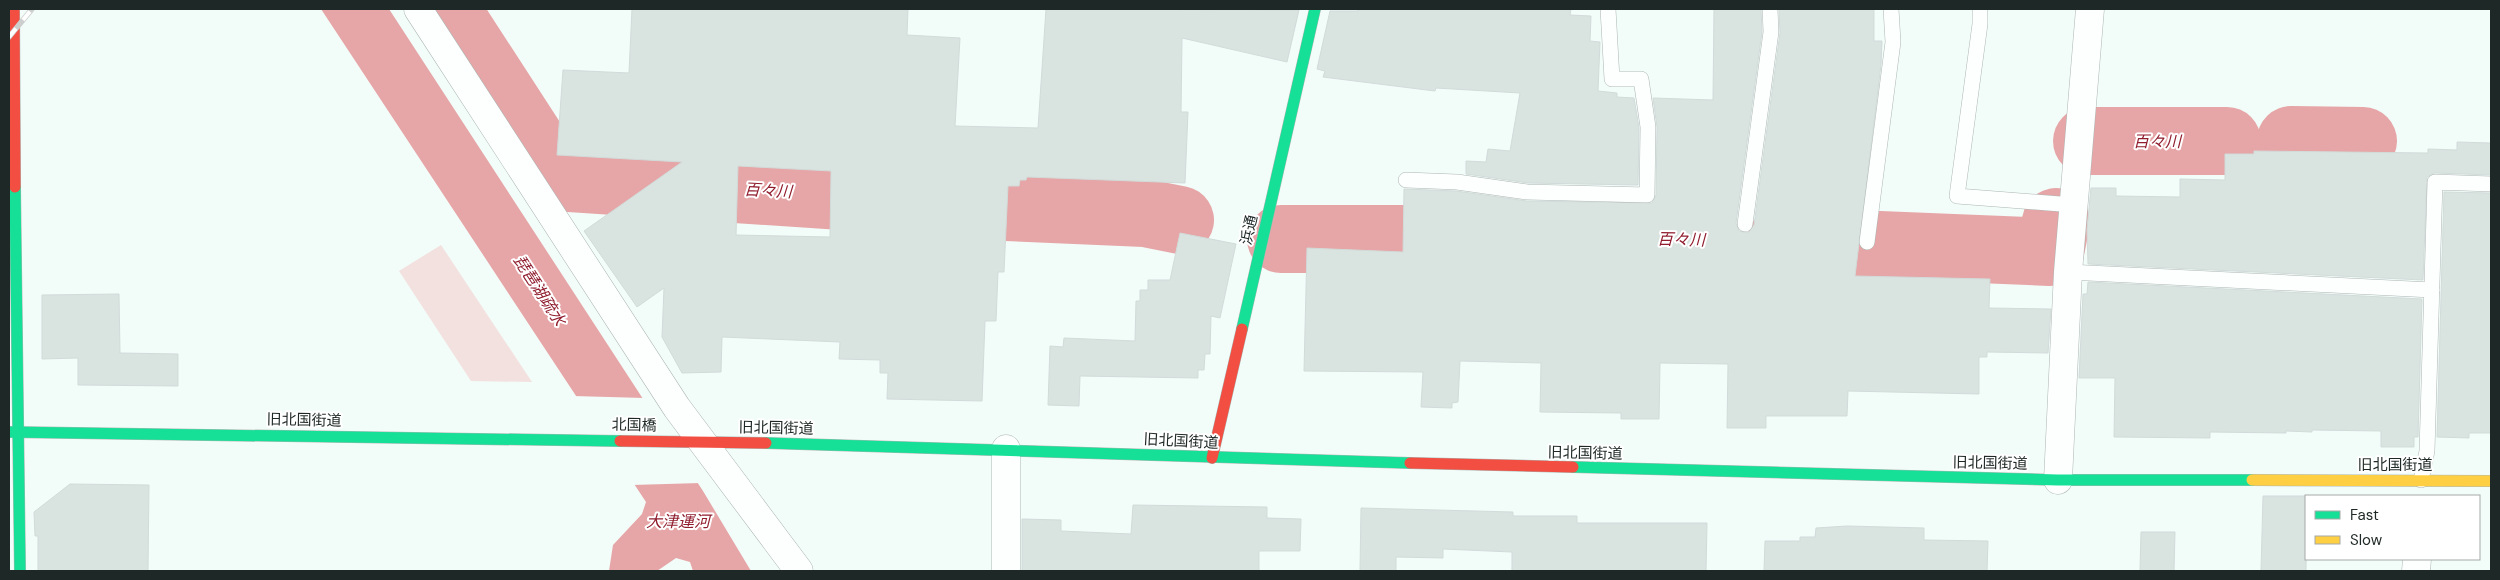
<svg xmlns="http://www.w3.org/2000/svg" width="2500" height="580" viewBox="0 0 2500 580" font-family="'DM Sans','Noto Sans JP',sans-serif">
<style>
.green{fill:#f3e1df}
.water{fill:#e6a5a6}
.pier{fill:#f2fcf9}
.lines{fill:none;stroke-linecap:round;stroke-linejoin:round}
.river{stroke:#e6a5a6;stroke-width:68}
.building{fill:#d9e3e0;stroke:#d2dbd9;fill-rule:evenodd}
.lane-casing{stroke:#acb6b3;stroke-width:16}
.street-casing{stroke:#acb6b3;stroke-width:29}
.fast-casing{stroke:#acb6b3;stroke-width:12}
.slow-casing{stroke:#acb6b3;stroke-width:12}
.jam-casing{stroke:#acb6b3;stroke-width:12}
.lane{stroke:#fdfffe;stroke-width:15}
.street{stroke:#fdfffe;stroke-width:28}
.fast{stroke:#16e098;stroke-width:11}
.slow{stroke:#ffcf43;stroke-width:11}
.jam{stroke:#f24e42;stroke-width:11}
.rail-casing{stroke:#cdcfce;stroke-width:5.5}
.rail{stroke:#fff;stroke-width:4;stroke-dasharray:11;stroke-linecap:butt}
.labels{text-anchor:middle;stroke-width:4;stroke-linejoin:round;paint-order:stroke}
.street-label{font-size:15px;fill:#1e2826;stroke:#fff}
.water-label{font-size:16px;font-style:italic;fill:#901d2e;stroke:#fff}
</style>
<rect width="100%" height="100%" fill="#f2fcf9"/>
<path class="green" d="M441,245L532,382L471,381L399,271Z"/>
<path class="water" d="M321,9H389L703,491L751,571H693L690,562L676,558L657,571H609L613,545L642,514L646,502Z"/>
<path class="pier" d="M573,396L645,398L701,483L632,485Z"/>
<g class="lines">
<g class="river">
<path d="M446,9L555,177L1007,207L1145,213L1180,220"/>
<path d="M2291,140L2363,141"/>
<path d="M2087,141H2227"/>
<path d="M1281,239H1497"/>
<path d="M1781,241L2050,252L2056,222"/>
</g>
</g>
<g class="building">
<path d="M632,9H908L907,35L960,38L955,126L1038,128L1046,9L1299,10L1287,62L1182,38L1181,112H1188L1185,183L1027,177L1026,180H1020L1019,186H1008L1004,272H998L996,321H985L982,401L887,399L888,373H880V360L839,359L840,342L722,337L721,372L682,373L662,337L664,288L637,307L584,231L682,162L557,155L563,70L629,73ZM738,166L831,171L830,237L736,235Z"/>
<path d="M1358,9H1571L1570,15L1591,16L1590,41L1600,42L1598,91L1617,93V97L1634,98L1639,128L1638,185L1528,183L1466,174V161L1486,162L1488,149L1510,151L1520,93L1436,88L1435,91L1323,77L1325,71L1317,69L1330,11H1358Z"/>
<path d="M1714,9H1761L1762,32L1736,223L1739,231L1748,233L1754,225L1780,33L1779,9H1874V41H1882L1881,65L1855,276L1990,279L1989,308L2051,309L2048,353L1987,352V357H1979V394L1848,391L1847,416H1766V428H1727L1728,364L1660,363L1659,419H1621V413L1540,412L1541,363L1460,361L1458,402L1452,403V408L1421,407L1423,372L1304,371L1307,248L1403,252L1404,189L1456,191L1527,201L1652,203L1656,195L1657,127L1653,98L1713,100Z"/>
<path d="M2457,142L2491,143V175L2435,173L2427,177L2423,280L2088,264L2087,229L2091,188H2116V196L2180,197V179L2225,180V154H2254V151L2428,153V149L2457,150Z"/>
<path d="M2444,192L2491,193V433H2469V438L2437,437Z"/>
<path d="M1180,233L1236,244L1220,318L1211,316L1210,354H1205L1204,370H1198V378L1080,376L1079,406L1048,405L1050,346L1063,347L1064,338L1135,341L1136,301H1140V290H1148V280H1170Z"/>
<path d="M2088,282L2422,299L2418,437H2414V447H2381V431L2312,430V432L2286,431V433L2210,432V438L2114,437L2115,378H2079L2083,294H2087Z"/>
<path d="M119,294L120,353L178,354V386L78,385V358L42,359V295Z"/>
<path d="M70,484L149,485L148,571H38V536H35L34,512Z"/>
<path d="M2263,496H2307L2306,571H2261Z"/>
<path d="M1133,505L1267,507V518L1301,519L1300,551H1259V571H1022V519L1061,520V531L1131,534Z"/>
<path d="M1361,508L1513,512V516H1577V523H1707L1706,571H1512V552L1443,549V558L1396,557V571H1360Z"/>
<path d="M1847,526L1924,528V540L1988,541L1987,571H1764L1765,541H1800V537H1815L1816,528Z"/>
<path d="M2141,532H2175L2174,571H2140Z"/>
</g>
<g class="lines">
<defs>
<g id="lane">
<path d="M1980,9V24L1957,196L2073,205"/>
<path d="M1406,180L1457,182L1527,192L1647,195L1648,127L1641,79H1612L1608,9"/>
<path d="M1745,224L1771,32L1770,9"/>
<path d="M1867,242L1893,42L1891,9"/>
<path d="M2068,272L2432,290"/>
<path d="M2421,480L2427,451L2435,182L2491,184"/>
</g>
<g id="street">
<path d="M418,9L677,408L799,571"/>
<path d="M1006,449V571"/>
<path d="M2058,480L2068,272L2090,9"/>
<path d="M2416,571L2417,559"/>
</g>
<g id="fast">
<path d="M15,187L20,571"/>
<path d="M1242,329L1315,9"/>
<path d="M9,432L620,441"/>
<path d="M766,443L1410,463"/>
<path d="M1573,467L2058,480H2252"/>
</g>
<path id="slow" d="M2252,480L2491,481"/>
<g id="jam">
<path d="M14,9L15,187"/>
<path d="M620,441L766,443"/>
<path d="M1212,458L1242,329"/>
<path d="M1410,463L1573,467"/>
</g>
</defs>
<use href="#lane" class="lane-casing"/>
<use href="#street" class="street-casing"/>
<use href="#fast" class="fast-casing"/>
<use href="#slow" class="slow-casing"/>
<use href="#jam" class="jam-casing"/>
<use href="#lane" class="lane"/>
<use href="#street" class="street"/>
<use href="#fast" class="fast"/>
<use href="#slow" class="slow"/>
<use href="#jam" class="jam"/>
<defs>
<path id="rail" d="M9,37L32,9"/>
</defs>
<use href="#rail" class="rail-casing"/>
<use href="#rail" class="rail"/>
</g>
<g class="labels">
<g class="street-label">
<text transform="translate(1249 230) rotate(-77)" y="5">浜通</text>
<text transform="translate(304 420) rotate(1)" y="5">旧北国街道</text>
<text transform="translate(634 425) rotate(1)" y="5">北国橋</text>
<text transform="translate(776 428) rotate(1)" y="5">旧北国街道</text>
<text transform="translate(1181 441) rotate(3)" y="5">旧北国街道</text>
<text transform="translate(1585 453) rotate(1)" y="5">旧北国街道</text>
<text transform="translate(1990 463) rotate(1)" y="5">旧北国街道</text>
<text x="2395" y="470">旧北国街道</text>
</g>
<g class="water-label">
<text x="2157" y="147">百々川</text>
<text transform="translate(768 190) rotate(3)" y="6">百々川</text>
<text transform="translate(1681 239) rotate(1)" y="6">百々川</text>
<text transform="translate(540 290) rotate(57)" y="6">琵琶湖疏水</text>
<text x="678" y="527">大津運河</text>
</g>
</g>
<rect width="2500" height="580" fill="none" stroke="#1e2826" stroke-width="20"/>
<rect x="2305" y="495" width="175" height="65" fill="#ffffff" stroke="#a5a9a8"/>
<rect x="2315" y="511" width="25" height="8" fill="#16e098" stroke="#a5a9a8"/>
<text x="2350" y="520" font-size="15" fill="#1e2826">Fast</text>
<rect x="2315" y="536" width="25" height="8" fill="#ffcf43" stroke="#a5a9a8"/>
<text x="2350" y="545" font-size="15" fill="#1e2826">Slow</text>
</svg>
